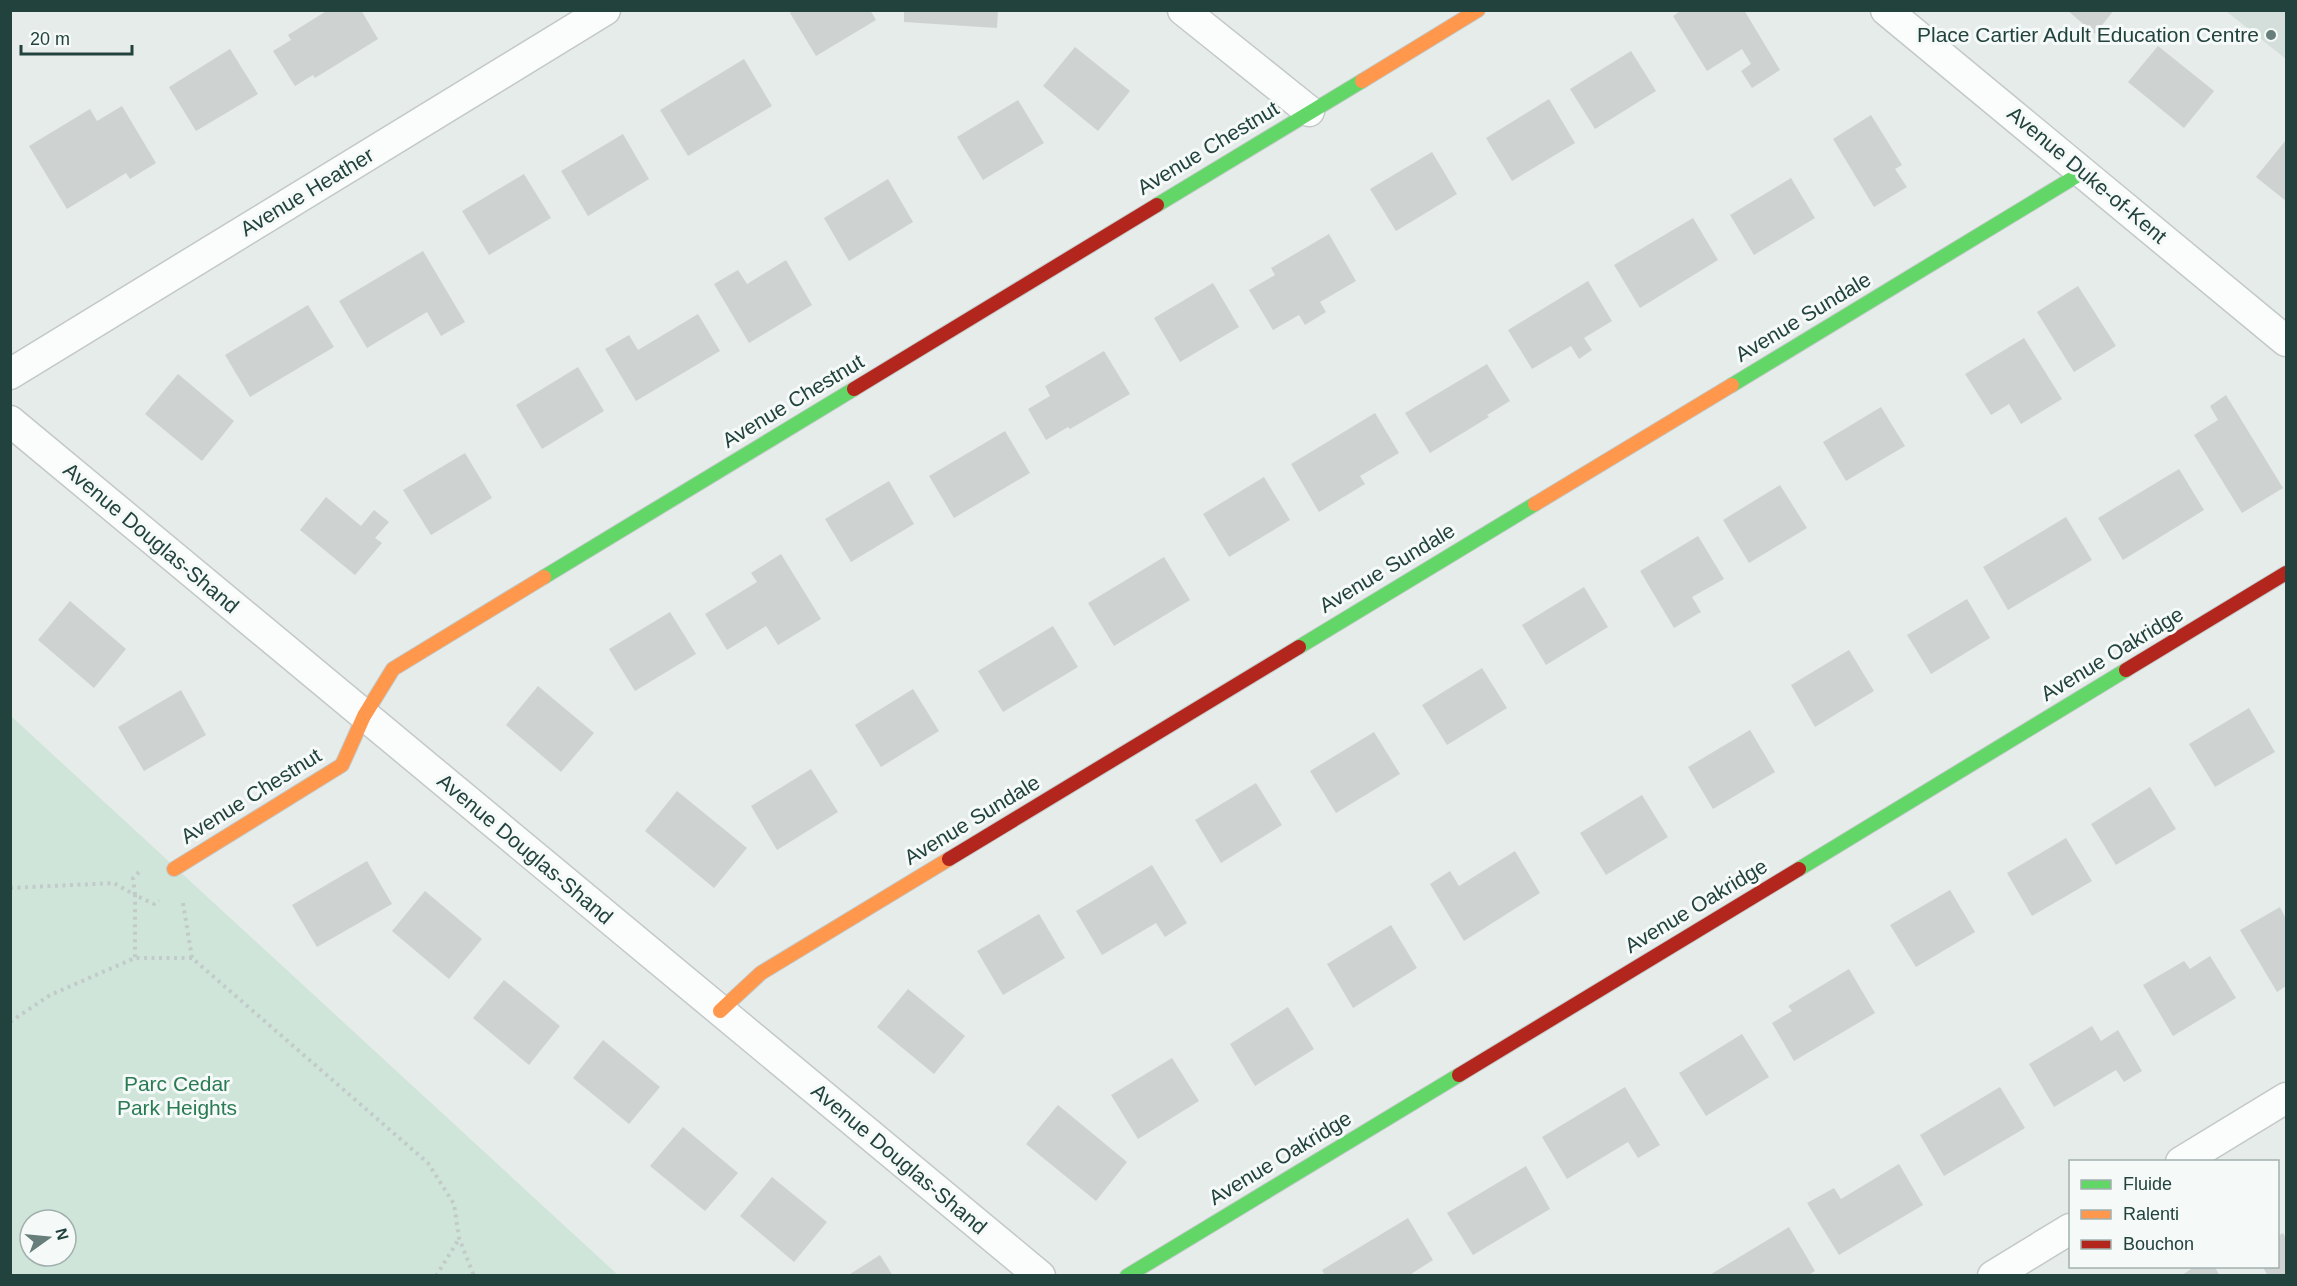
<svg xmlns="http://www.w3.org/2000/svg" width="2297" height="1286" viewBox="0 0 2297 1286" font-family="Helvetica,sans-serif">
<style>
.built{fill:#d4dedb}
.green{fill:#cfe5d9;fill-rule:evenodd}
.building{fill:#ced3d2}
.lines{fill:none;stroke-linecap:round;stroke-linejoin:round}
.street-casing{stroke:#c3c9c7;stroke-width:33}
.fast-casing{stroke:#c2cac8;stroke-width:16}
.slow-casing{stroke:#c2cac8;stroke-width:16}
.jam-casing{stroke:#c2cac8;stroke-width:16}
.path{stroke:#c2cbca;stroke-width:4;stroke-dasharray:3 4.5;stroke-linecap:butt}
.street{stroke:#fbfcfc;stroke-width:30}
.fast{stroke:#63d668;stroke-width:14}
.slow{stroke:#ff974d;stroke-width:14}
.jam{stroke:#b3261e;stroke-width:14}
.poi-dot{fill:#677e7a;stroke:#f5faf9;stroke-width:2}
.labels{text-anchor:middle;stroke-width:6;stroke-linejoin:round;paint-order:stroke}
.poi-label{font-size:21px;fill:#22423d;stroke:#f5faf9;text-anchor:end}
.street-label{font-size:21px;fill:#22423d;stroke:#f5faf9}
.park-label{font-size:21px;fill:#2a7b54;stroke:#f5faf9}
</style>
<rect width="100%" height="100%" fill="#e6ecea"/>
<path class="built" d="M2226,11H2286V59Z"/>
<path class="green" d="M11,716L618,1275L11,1276ZM30,1220H66V1256H30Z"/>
<g class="building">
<path d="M328,10H361L378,39L315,78L313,75L295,86L273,51L291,40L288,35Z"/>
<path d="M794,10H870L876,20L816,56L790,13Z"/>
<path d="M904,10H998L997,28L904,22Z"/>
<path d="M1682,10H1744L1780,70L1752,88L1741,71L1751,64L1742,49L1707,71L1673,16Z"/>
<path d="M2067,10H2114L2095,34Z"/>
<path d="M2158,46L2214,91L2184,128L2128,82Z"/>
<path d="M1075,47L1130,91L1098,131L1043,86Z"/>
<path d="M230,49L258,94L196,131L169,87Z"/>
<path d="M1631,51L1656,91L1595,129L1570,89Z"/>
<path d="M744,59L772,106L688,156L660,110Z"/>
<path d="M1549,99L1575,143L1512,181L1486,138Z"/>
<path d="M1018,100L1044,143L983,180L957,137Z"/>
<path d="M122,106L156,163L130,179L126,173L67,209L29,146L90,109L97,121Z"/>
<path d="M1871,115L1902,165L1895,169L1907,187L1874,207L1833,139Z"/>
<path d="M623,134L649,179L588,216L561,171Z"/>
<path d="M2286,140V201L2256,177Z"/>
<path d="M1432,152L1457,194L1396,231L1370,189Z"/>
<path d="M524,174L551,218L489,255L462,211Z"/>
<path d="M1791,178L1815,218L1754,255L1730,215Z"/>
<path d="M888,179L913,222L849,261L824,218Z"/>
<path d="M1693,218L1718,260L1640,308L1614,265Z"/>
<path d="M1329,234L1356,281L1320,302L1326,312L1305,325L1299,315L1273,330L1249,290L1275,275L1271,268Z"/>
<path d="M423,251L465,322L441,336L427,312L367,348L339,301Z"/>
<path d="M786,260L812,305L749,343L714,284L738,270L747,284Z"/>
<path d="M1588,281L1612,321L1584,338L1592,350L1579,359L1571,346L1532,369L1508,330Z"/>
<path d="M1213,283L1239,327L1180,362L1154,318Z"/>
<path d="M2078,286L2116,346L2074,372L2037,312Z"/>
<path d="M308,305L334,347L250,397L225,355Z"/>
<path d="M698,314L720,351L636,401L605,349L629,335L638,350Z"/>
<path d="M2024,338L2062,399L2021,424L2009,404L1991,415L1965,374Z"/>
<path d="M1104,351L1130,394L1070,429L1068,427L1046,440L1028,409L1050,396L1045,386Z"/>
<path d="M1487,364L1510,401L1487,415L1489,417L1430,453L1405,413Z"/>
<path d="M578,367L604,411L542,449L516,405Z"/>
<path d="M178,374L234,421L202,461L145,414Z"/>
<path d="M2226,395L2283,488L2242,513L2194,435L2218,420L2210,406Z"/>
<path d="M1881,407L1905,446L1846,481L1823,442Z"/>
<path d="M1375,413L1399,453L1360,476L1365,484L1319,512L1291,464Z"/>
<path d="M1005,431L1030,473L954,518L929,476Z"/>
<path d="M465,453L492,498L431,535L403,490Z"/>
<path d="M2179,469L2204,510L2123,560L2098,518Z"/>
<path d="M1264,477L1290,520L1229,557L1203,514Z"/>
<path d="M889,481L914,524L851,562L825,519Z"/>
<path d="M1780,485L1807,528L1749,563L1723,520Z"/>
<path d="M326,497L361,526L374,510L389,522L375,538L382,543L355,575L300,530Z"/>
<path d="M2066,517L2092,560L2008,610L1983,567Z"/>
<path d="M1698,536L1724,579L1692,597L1701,612L1674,628L1640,571Z"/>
<path d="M781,554L821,619L778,645L766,626L727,650L705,614L757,582L751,573Z"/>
<path d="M1164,557L1190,600L1114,646L1088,603Z"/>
<path d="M1584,587L1608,627L1546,665L1522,625Z"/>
<path d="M1967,599L1990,638L1931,674L1907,635Z"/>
<path d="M70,601L126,649L94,688L38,640Z"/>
<path d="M670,612L696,654L635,691L609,649Z"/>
<path d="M1053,626L1078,667L1003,712L978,671Z"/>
<path d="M1849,650L1874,691L1815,727L1791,685Z"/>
<path d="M1482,668L1507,708L1447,745L1422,705Z"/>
<path d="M538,686L594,733L561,772L506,725Z"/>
<path d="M913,689L939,731L881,767L855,725Z"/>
<path d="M181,690L206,735L144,771L118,727Z"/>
<path d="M2249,708L2275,752L2215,787L2189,744Z"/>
<path d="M1750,730L1775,772L1713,809L1688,767Z"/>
<path d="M1374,732L1400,774L1336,813L1310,771Z"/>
<path d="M811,769L838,812L777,850L751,806Z"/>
<path d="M1256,783L1282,825L1221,863L1195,820Z"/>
<path d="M2150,787L2176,829L2116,865L2091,824Z"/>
<path d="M677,791L747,848L714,888L645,831Z"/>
<path d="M1642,795L1668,837L1606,875L1580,833Z"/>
<path d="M2066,838L2092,881L2032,916L2007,873Z"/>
<path d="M1515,851L1540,893L1464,941L1430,884L1450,871L1459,886Z"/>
<path d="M367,861L392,904L317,947L292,905Z"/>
<path d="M1152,865L1187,923L1165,937L1156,923L1102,955L1076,911Z"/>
<path d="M1950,890L1975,932L1916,967L1890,925Z"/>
<path d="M425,891L482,939L449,979L392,931Z"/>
<path d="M2280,907L2286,919V986L2277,992L2240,930Z"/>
<path d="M1039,914L1065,958L1003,995L977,951Z"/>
<path d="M1391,925L1417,968L1353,1008L1327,964Z"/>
<path d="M2210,956L2236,998L2173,1036L2143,985L2184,961L2190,969Z"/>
<path d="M1849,969L1875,1013L1794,1061L1772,1023L1792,1011L1788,1006Z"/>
<path d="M504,980L560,1026L529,1065L473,1018Z"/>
<path d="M908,989L965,1036L934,1074L877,1027Z"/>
<path d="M1288,1007L1314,1049L1255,1086L1230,1044Z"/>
<path d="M2092,1026L2101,1041L2118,1030L2142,1071L2124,1082L2116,1070L2054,1107L2029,1064Z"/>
<path d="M1742,1034L1769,1077L1706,1116L1679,1073Z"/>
<path d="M603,1040L660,1087L629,1124L573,1078Z"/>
<path d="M1172,1058L1199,1101L1138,1139L1111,1095Z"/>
<path d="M1625,1087L1660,1145L1638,1158L1628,1142L1567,1179L1542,1137Z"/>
<path d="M2000,1087L2025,1128L1944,1176L1920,1135Z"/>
<path d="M1058,1105L1127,1162L1096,1201L1026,1144Z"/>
<path d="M683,1127L738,1173L705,1211L650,1166Z"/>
<path d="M1899,1164L1923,1205L1839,1255L1807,1203L1834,1188L1841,1199Z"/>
<path d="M1526,1166L1550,1209L1473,1255L1447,1213Z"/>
<path d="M772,1177L827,1222L794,1262L740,1216Z"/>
<path d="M1408,1218L1433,1260L1408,1276H1325L1322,1270Z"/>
<path d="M1789,1227L1815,1271L1807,1276H1708Z"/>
<path d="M2283,1233L2286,1239V1276H2268L2262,1266H2278V1236Z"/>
<path d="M880,1255L893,1276H847Z"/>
<path d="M2195,1266H2214L2220,1276H2181Z"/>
</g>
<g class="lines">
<defs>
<g id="street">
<path d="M1183,10L1309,111"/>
<path d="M1886,10L2286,341"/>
<path d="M10,374L605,10"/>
<path d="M10,421L1040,1276"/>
<path d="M2181,1162L2286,1098"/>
<path d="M1993,1276L2070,1229"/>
</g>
<g id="fast">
<path d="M1157,205L1362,81"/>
<path d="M1732,385L2083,172"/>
<path d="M544,577L854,389"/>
<path d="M1299,647L1535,504"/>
<path d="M1799,869L2126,670"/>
<path d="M1127,1276L1459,1075"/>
</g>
<g id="slow">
<path d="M1362,81L1478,10"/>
<path d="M1535,504L1732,385"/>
<path d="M174,869L342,765L364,716L393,669L544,577"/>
<path d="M720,1011L761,973L949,859"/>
</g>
<g id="jam">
<path d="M854,389L1157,205"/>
<path d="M2126,670L2286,573"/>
<path d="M949,859L1299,647"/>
<path d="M1459,1075L1799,869"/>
</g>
</defs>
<use href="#street" class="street-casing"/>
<use href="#fast" class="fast-casing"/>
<use href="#slow" class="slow-casing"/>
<use href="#jam" class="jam-casing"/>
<g class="path">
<path d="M139,872L133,878L135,895L154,904L159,900"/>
<path d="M10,888L114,883L135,895V958"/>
<path d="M183,903L192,958L428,1163L454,1204L459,1238L474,1276"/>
<path d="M10,1022L50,995L135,958H192"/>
<path d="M436,1276L459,1239"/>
</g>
<use href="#street" class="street"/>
<use href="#fast" class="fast"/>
<use href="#slow" class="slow"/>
<use href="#jam" class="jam"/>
</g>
<circle class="poi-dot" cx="2271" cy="35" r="6"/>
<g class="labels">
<g class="poi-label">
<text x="2259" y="42">Place Cartier Adult Education Centre</text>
</g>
<g class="street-label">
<text transform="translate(1208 148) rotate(-31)" y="7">Avenue Chestnut</text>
<text transform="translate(2087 175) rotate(40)" y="7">Avenue Duke-of-Kent</text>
<text transform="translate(307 192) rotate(-31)" y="7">Avenue Heather</text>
<text transform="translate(1803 317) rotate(-31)" y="7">Avenue Sundale</text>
<text transform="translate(793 401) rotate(-31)" y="7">Avenue Chestnut</text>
<text transform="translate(151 538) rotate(40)" y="7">Avenue Douglas-Shand</text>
<text transform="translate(1387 568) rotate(-31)" y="7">Avenue Sundale</text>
<text transform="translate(2112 654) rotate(-31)" y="7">Avenue Oakridge</text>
<text transform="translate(251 796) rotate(-32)" y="7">Avenue Chestnut</text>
<text transform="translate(972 820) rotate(-31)" y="7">Avenue Sundale</text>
<text transform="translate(525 849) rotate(40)" y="7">Avenue Douglas-Shand</text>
<text transform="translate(1696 906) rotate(-31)" y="7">Avenue Oakridge</text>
<text transform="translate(1280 1158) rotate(-31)" y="7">Avenue Oakridge</text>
<text transform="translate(899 1159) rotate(40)" y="7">Avenue Douglas-Shand</text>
</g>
<g class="park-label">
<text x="177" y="1091">Parc Cedar<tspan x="177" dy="24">Park Heights</tspan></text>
</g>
</g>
<rect width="2297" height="1286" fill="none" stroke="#22423d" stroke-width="24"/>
<rect x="2069" y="1160" width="210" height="108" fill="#f5faf9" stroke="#a1b0ae" stroke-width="1.5"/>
<rect x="2081" y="1180" width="30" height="9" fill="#63d668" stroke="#a1b0ae" stroke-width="1.5"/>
<text x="2123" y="1190" font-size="18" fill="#22423d">Fluide</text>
<rect x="2081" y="1210" width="30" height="9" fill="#ff974d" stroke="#a1b0ae" stroke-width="1.5"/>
<text x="2123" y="1220" font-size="18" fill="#22423d">Ralenti</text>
<rect x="2081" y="1240" width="30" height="9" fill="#b3261e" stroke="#a1b0ae" stroke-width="1.5"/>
<text x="2123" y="1250" font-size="18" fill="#22423d">Bouchon</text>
<g transform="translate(48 1238) rotate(75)"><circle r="28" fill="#f5faf9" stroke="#a1b0ae" stroke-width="1.5"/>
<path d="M0-4.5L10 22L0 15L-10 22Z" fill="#677e7a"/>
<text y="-9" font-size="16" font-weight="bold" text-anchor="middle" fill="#22423d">N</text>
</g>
<path d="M21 45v9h111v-9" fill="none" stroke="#22423d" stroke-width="3"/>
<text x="30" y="45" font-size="18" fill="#22423d" stroke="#f5faf9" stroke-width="4.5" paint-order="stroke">20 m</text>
</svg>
